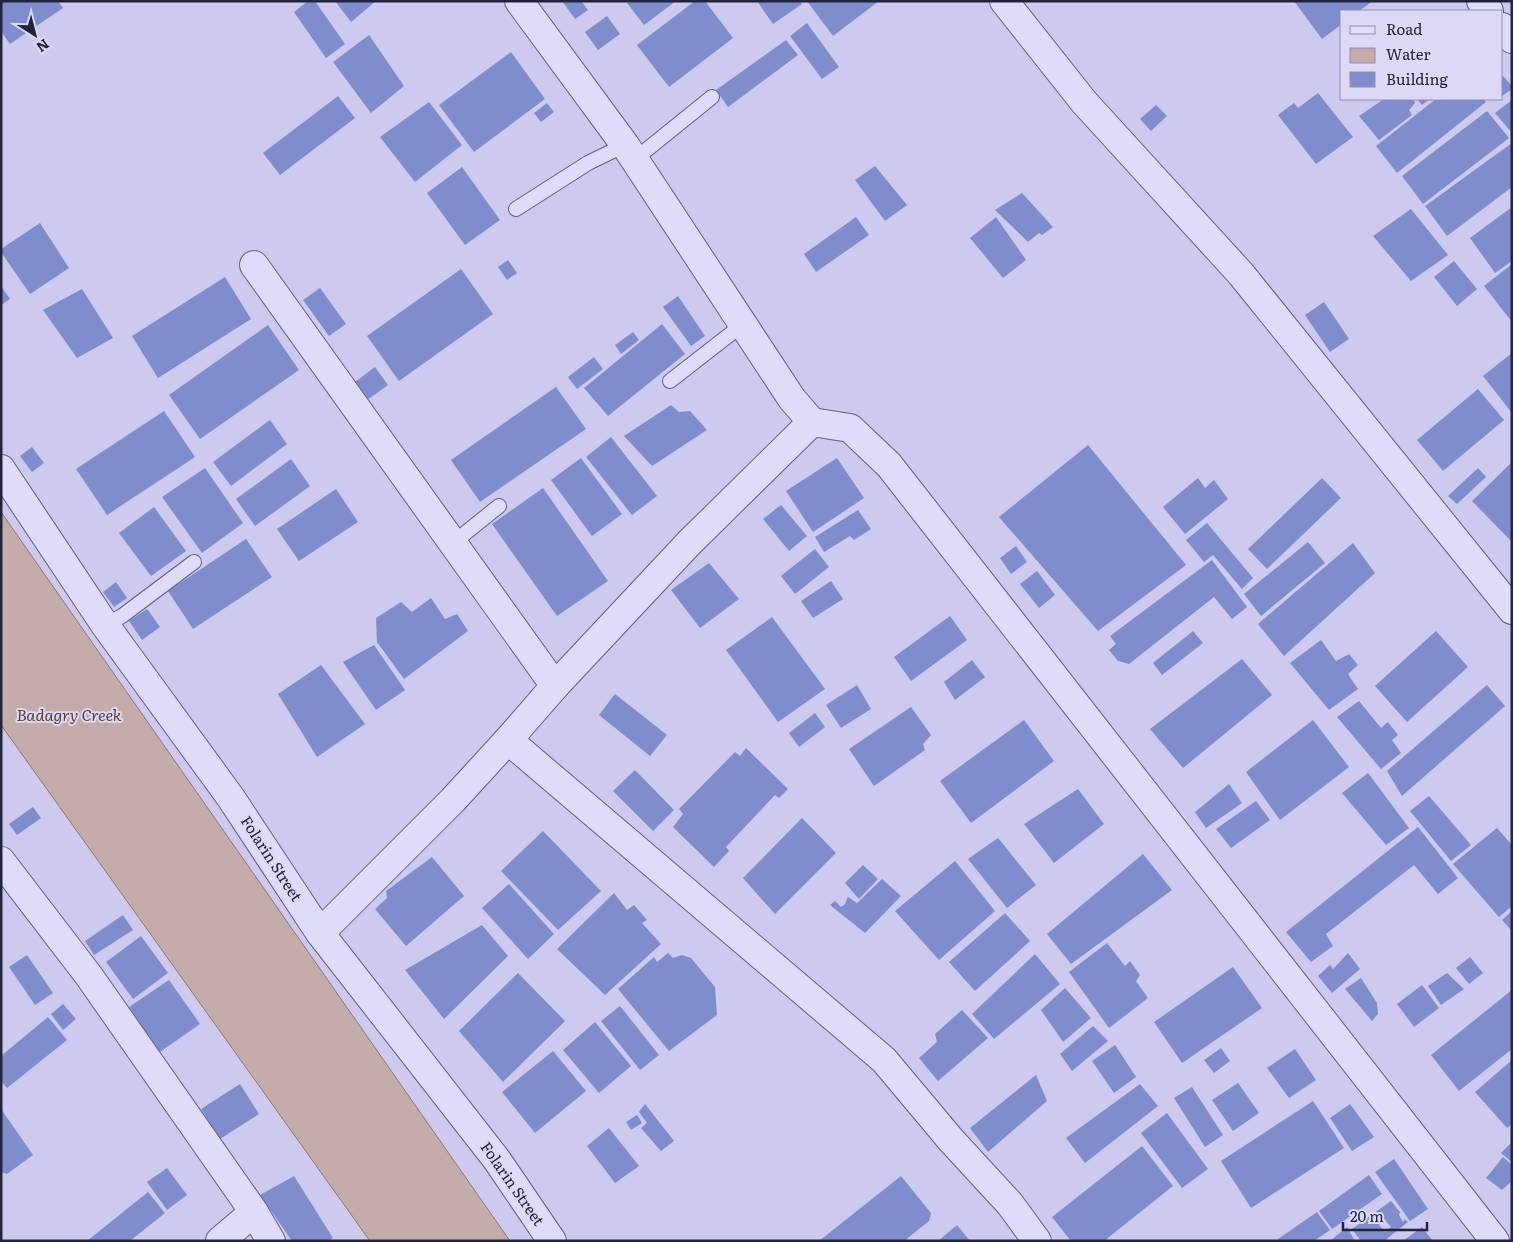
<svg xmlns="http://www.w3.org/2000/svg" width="1513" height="1242" viewBox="0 0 1513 1242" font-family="Literata,serif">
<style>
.water{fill:#c3aca9;stroke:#927570}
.building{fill:#7f8dcd;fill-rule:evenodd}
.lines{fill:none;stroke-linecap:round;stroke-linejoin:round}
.service-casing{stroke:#5d608b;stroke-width:16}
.minor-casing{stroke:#5d608b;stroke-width:30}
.service{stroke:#dfdcf9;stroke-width:14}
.minor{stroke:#dfdcf9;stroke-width:28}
.labels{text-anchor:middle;stroke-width:4;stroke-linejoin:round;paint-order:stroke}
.street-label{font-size:15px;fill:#21243c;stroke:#dcd8f6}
.water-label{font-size:16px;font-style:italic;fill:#5b3f30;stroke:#dcd8f6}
</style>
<rect width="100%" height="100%" fill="#cdc9ef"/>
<path class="water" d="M1,512L510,1241H370L1,725Z"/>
<g class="building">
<path d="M1,1H58L63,8L10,44L1,31Z"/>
<path d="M308,1H315L345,44L326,58L294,12Z"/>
<path d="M335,1H376L351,22Z"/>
<path d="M562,1H581L588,10L575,19Z"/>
<path d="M630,1H676L644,25L627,3Z"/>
<path d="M695,1H705L733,38L669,87L637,45Z"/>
<path d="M757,1H799L802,4L773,24Z"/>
<path d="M807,1H879L833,36Z"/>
<path d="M1294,1H1373L1359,11H1342V24L1322,39Z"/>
<path d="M607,16L620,34L598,50L585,32Z"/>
<path d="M807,23L839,67L822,79L790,36Z"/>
<path d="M369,35L404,86L371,113L333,62Z"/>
<path d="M786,40L798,55L728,107L716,90Z"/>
<path d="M511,52L545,99L474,152L439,105Z"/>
<path d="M1502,75L1512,86V89L1502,96Z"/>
<path d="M1318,93L1353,137L1316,164L1278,115L1294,103L1298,108Z"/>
<path d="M338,96L355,118L280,175L263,153Z"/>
<path d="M1384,99H1413L1415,103L1409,110L1412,115L1379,140L1359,116Z"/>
<path d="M1417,99H1430L1422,105Z"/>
<path d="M1436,99H1483L1486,102L1397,173L1376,146Z"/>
<path d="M1512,100V133L1495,113Z"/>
<path d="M429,102L462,145L415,182L380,137Z"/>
<path d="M547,103L554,112L541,122L534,113Z"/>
<path d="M1156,105L1167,116L1151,131L1140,119Z"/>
<path d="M1487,111L1509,138L1423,204L1402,176Z"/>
<path d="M1512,143V187L1447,236L1425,206Z"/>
<path d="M875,166L907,205L885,221L855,180Z"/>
<path d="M462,167L500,220L465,245L427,193Z"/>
<path d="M1022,193L1053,227L1042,235L1039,233L1028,242L995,210Z"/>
<path d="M1512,207V261L1495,273L1470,238Z"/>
<path d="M1411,209L1448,255L1411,281L1373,236Z"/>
<path d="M856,217L869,235L816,272L804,254Z"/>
<path d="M996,217L1026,260L1003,278L970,238Z"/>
<path d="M40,223L69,268L30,294L1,252V249Z"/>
<path d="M508,260L517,273L507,280L498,267Z"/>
<path d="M1454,261L1477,289L1457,306L1434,277Z"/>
<path d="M1512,264V322L1484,286Z"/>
<path d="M461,269L493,314L399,381L367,336Z"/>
<path d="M225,277L251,319L158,378L132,336Z"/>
<path d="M1,286L10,299L1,305Z"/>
<path d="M320,288L346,324L329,336L303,300Z"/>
<path d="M82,289L113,338L77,358L43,310Z"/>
<path d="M678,296L705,336L691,346L663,307Z"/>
<path d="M1324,302L1349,339L1330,352L1305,315Z"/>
<path d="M662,324L685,354L608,416L584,388Z"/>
<path d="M268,325L299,370L200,439L169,395Z"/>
<path d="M633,332L639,340L621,354L615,345Z"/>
<path d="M1512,353V413L1483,376Z"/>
<path d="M594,357L603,369L577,389L568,377Z"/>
<path d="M375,367L388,385L367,400L355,382Z"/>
<path d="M556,387L586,429L480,502L451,460Z"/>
<path d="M1478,389L1504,420L1443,471L1417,440Z"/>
<path d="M671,405L679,412L690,411L707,430L652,466L624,436Z"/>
<path d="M164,411L195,457L107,515L76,469Z"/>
<path d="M270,420L287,444L231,486L213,462Z"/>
<path d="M611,437L657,496L632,515L586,457Z"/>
<path d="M1088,445L1186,565L1098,631L999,517Z"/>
<path d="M32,447L44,463L32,472L20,456Z"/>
<path d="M581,458L622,514L592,536L551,480Z"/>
<path d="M837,458L864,498L813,532L786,491Z"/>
<path d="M291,459L310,486L255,526L236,499Z"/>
<path d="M1512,462V542L1472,501Z"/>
<path d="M205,468L243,523L202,553L162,497Z"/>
<path d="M1478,468L1486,477L1457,504L1448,496Z"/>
<path d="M1198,478L1205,488L1214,480L1228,499L1185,534L1163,507Z"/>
<path d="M1322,478L1341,498L1267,569L1248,549Z"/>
<path d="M543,488L608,581L557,616L492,524Z"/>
<path d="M336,489L358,522L299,561L277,529Z"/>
<path d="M781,505L807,536L789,551L763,519Z"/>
<path d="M154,507L186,551L151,576L119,533Z"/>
<path d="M858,510L871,529L854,540L850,536L824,552L815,537Z"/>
<path d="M1207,523L1253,578L1242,589L1213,555L1204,562L1186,540Z"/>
<path d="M246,539L272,577L193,629L168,591Z"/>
<path d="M1308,542L1325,563L1261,616L1244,594Z"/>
<path d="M1353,543L1375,573L1284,656L1258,624Z"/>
<path d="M1016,546L1027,562L1011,574L1000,558Z"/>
<path d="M815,549L829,567L795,594L781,576Z"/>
<path d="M1212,560L1247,607L1232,619L1214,597L1129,664L1118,661L1109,650L1116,644L1110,636Z"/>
<path d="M709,563L739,599L700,628L671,590Z"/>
<path d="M1037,571L1055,595L1039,608L1020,584Z"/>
<path d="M831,581L843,599L813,618L801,601Z"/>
<path d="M116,582L127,598L114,607L103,592Z"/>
<path d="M431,598L445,619L457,614L468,631L404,679L377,642L376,618L401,602L412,612Z"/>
<path d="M147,609L160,627L142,640L129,621Z"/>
<path d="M950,616L967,640L911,681L894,657Z"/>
<path d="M772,617L825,689L778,722L726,650Z"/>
<path d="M1193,631L1203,643L1162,675L1153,663Z"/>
<path d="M1436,631L1468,667L1407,722L1375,686Z"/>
<path d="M1321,640L1336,661L1349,654L1358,665L1348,674L1358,689L1329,710L1290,663Z"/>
<path d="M374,645L405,690L376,710L343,662Z"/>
<path d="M1242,659L1272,695L1183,768L1150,729Z"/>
<path d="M972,660L985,677L955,700L944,682Z"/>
<path d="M321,665L365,724L317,757L278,694Z"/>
<path d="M857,685L871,709L841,728L826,705Z"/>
<path d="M1487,685L1505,706L1402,796L1387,771Z"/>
<path d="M615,694L667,735L650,756L599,715Z"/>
<path d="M1359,701L1381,728L1388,722L1398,735L1392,740L1401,753L1381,769L1337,717Z"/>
<path d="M911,707L931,735L923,744L925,750L874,786L849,749Z"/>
<path d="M815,713L825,727L799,747L789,733Z"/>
<path d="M1024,720L1054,761L971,823L940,781Z"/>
<path d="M1313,720L1349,767L1280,820L1246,772Z"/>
<path d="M746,748L788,789L779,798L775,795L726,847L729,851L714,867L673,827L683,814L679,809L735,752L740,756Z"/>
<path d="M635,770L674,810L653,831L613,791Z"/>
<path d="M1368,773L1409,828L1386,845L1342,793Z"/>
<path d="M1229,784L1242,803L1206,828L1195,812Z"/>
<path d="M1078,789L1104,824L1054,863L1024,824Z"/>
<path d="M1429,796L1471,845L1451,861L1410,811Z"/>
<path d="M1256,801L1270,820L1231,848L1216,829Z"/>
<path d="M33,807L41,818L17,835L9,824Z"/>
<path d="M802,818L836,853L775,914L743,878Z"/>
<path d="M1418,827L1458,878L1438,894L1414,865L1326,934L1333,946L1311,962L1286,932Z"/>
<path d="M1497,828L1512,845V906L1499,917L1453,864Z"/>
<path d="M543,831L601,891L558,930L501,871Z"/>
<path d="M998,838L1036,885L1007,908L968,859Z"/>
<path d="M1143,854L1172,890L1071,964L1047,934Z"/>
<path d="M432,857L464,896L406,946L375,909L387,898L386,891Z"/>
<path d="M955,861L995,911L939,960L895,911Z"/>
<path d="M863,865L878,879L859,899L845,883Z"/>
<path d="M882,879L901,896L865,933L830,905L835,901L841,907L845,904L848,897L857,903Z"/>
<path d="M509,884L554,934L528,959L482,908Z"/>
<path d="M614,893L627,910L634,905L647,920L642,923L661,944L605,995L557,949Z"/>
<path d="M1512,911V931L1502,920Z"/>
<path d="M1005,913L1030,941L975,991L949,962Z"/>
<path d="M123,915L133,930L94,955L85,941Z"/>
<path d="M482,925L508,956L444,1019L405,970Z"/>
<path d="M141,936L168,973L133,999L106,962Z"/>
<path d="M1107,943L1125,966L1130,961L1140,975L1136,981L1148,998L1109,1028L1069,972Z"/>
<path d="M668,953L673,958L682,955L691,958L715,987L717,1015L669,1051L618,989L654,957L657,962Z"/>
<path d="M1348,953L1360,969L1332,993L1318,976L1330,965L1333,969Z"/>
<path d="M1035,954L1060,984L994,1039L972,1014Z"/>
<path d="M27,955L53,993L35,1005L9,967Z"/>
<path d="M1470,957L1483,973L1469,984L1456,968Z"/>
<path d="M1233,967L1262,1008L1182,1063L1154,1022Z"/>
<path d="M518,973L565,1021L503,1082L459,1031Z"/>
<path d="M1447,973L1464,989L1441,1005L1428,986Z"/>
<path d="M1361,978L1377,1003L1378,1014L1372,1021L1345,989Z"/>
<path d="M169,980L200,1024L160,1052L129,1007Z"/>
<path d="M1422,985L1439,1008L1414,1027L1397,1004Z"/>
<path d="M1065,988L1091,1018L1063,1042L1041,1010Z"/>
<path d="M1512,990V1049L1459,1091L1431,1055Z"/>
<path d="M63,1004L76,1019L63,1030L51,1014Z"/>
<path d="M620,1006L659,1055L640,1070L601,1021Z"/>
<path d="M962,1010L988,1038L938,1081L919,1058L937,1042L935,1034Z"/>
<path d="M48,1017L67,1040L7,1088L1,1081V1056Z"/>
<path d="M595,1022L631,1066L599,1093L563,1050Z"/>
<path d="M1093,1026L1108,1041L1072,1071L1060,1054Z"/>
<path d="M1115,1045L1136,1077L1114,1093L1092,1061Z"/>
<path d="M1221,1048L1230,1061L1214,1073L1204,1060Z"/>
<path d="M1295,1049L1316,1080L1289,1098L1267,1068Z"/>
<path d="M553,1051L586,1091L535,1133L502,1092Z"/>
<path d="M1512,1060V1124L1507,1128L1475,1092Z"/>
<path d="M1036,1075L1047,1101L988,1152L970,1128Z"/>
<path d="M1238,1083L1259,1113L1233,1131L1212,1100Z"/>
<path d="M240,1084L259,1114L220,1139L201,1109Z"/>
<path d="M1140,1084L1158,1106L1085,1163L1066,1138Z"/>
<path d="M1192,1087L1223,1135L1205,1147L1174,1098Z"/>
<path d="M1313,1101L1344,1148L1251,1208L1221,1161Z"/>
<path d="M645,1104L674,1141L661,1151L641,1128L647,1123L639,1112Z"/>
<path d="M1350,1104L1374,1137L1352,1151L1330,1118Z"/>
<path d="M1,1109L33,1155L7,1174L1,1172Z"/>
<path d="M1167,1113L1208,1169L1182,1188L1141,1133Z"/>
<path d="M637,1115L642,1123L631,1130L626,1122Z"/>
<path d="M609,1128L639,1166L615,1183L587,1146Z"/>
<path d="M1512,1142V1162L1501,1153Z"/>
<path d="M1142,1146L1173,1186L1104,1241H1071L1052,1217Z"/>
<path d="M1503,1157L1512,1165V1181L1502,1190L1486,1178Z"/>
<path d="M1394,1159L1428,1209L1410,1221L1375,1172Z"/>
<path d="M167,1168L187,1195L167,1210L147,1182Z"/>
<path d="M1369,1175L1382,1194L1332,1229L1319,1211Z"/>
<path d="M294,1176L333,1238L328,1241H292L260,1195Z"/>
<path d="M901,1176L931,1213L929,1221L904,1241H819Z"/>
<path d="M148,1192L165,1213L130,1241H87Z"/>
<path d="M1391,1201L1400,1212L1399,1215L1403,1222L1405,1219L1408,1222L1384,1241H1361L1352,1229ZM1385,1220L1391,1227L1385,1232L1379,1225Z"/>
<path d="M1317,1212L1330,1230L1314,1241H1279L1278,1239Z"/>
<path d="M957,1225L970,1241H938Z"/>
<path d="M1347,1227L1355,1241H1330Z"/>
<path d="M1422,1227L1433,1241H1403Z"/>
</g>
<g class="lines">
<defs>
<g id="service">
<path d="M634,160L712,97"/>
<path d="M516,209L588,163L625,145"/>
<path d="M670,381L742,325"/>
<path d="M453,543L499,506"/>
<path d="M105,625L122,616L194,562"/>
</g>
<g id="minor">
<path d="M519,1L625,145L792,399L812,422L850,428L889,465L1495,1241"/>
<path d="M1004,1L1084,102L1241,274L1512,610"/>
<path d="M1481,1L1489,11"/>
<path d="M1502,27L1512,39"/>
<path d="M254,265L555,686"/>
<path d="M1,469L105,625L231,798L320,933L497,1160L552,1241"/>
<path d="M508,740L884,1060L951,1140L1010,1204L1037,1241"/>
<path d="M1,861L89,976L254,1212L271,1241"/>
<path d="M320,933L453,800L508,740L555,686L689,543L812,422"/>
<path d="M220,1241L254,1212"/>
</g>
</defs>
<use href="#service" class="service-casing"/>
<use href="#minor" class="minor-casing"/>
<use href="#service" class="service"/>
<use href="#minor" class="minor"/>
</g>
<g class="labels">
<g class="street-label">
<text transform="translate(271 859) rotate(57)" y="5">Folarin Street</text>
<text transform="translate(512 1184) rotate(55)" y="5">Folarin Street</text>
</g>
<g class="water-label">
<text x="69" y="721">Badagry Creek</text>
</g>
</g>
<rect width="1513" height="1242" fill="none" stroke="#21243c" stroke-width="5"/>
<rect x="1340" y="10" width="162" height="90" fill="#dcd8f6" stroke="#9190ac"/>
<rect x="1350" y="26" width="25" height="8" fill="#dfdcf9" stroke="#9190ac"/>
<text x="1386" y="35" font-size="15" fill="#21243c">Road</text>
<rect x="1350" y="48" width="25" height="15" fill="#c3aca9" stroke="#9190ac"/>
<text x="1386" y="60" font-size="15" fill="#21243c">Water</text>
<rect x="1350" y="72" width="25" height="15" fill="#7f8dcd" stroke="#9190ac"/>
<text x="1386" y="85" font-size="15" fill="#21243c">Building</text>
<g transform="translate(35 35) rotate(144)" stroke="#dcd8f6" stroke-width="4" paint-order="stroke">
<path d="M0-4L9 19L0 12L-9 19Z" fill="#21243c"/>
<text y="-8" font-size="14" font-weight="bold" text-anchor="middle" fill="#21243c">N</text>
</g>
<path d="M1343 1222v8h84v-8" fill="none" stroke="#21243c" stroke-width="2.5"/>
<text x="1350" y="1222" font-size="15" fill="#21243c" stroke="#dcd8f6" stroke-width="4" paint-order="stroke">20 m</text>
</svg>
